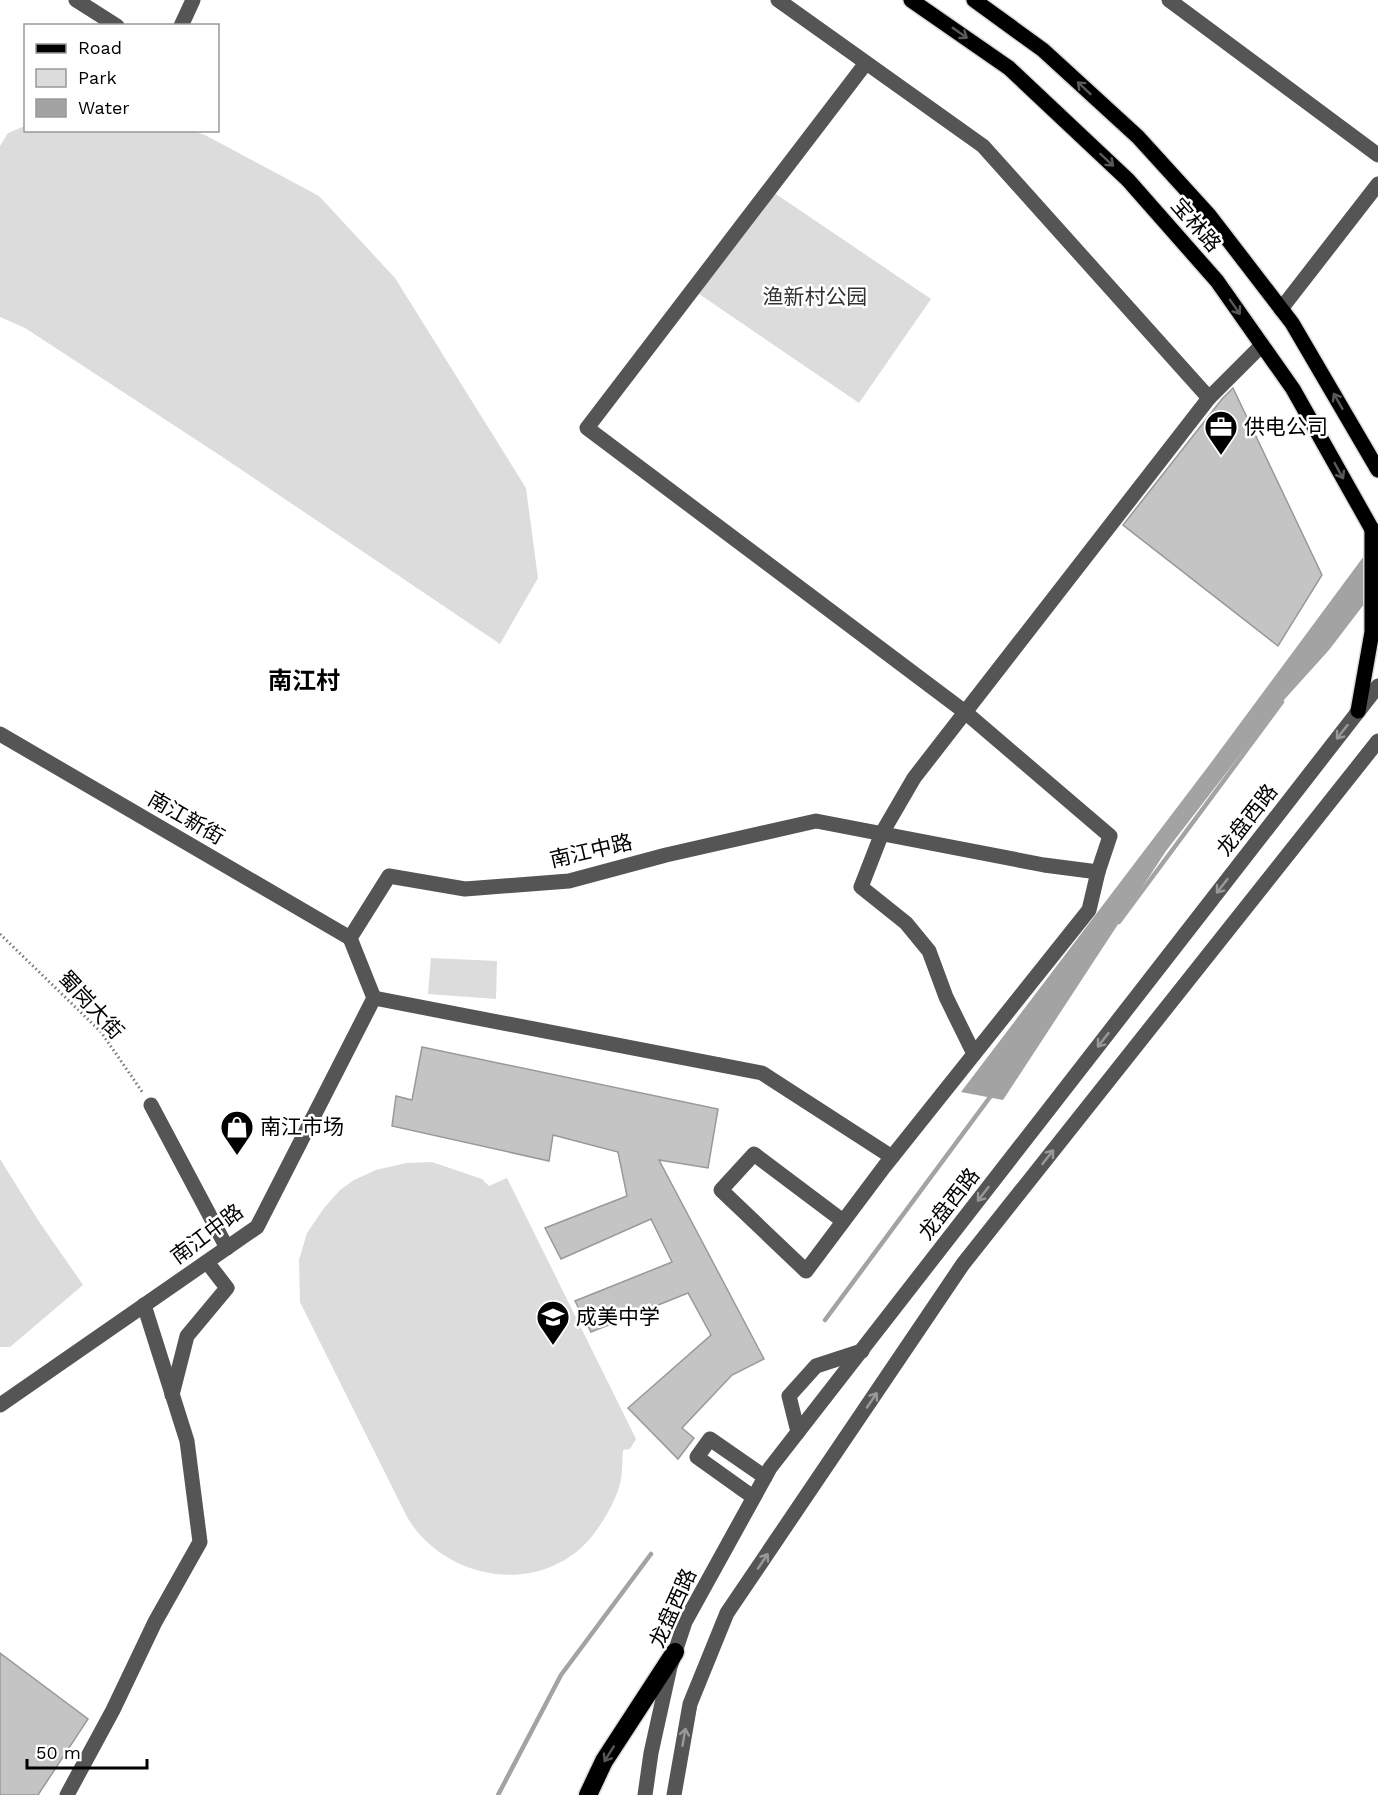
<svg xmlns="http://www.w3.org/2000/svg" width="1378" height="1795" viewBox="0 0 1378 1795" font-family="'Work Sans','Noto Sans SC',sans-serif">
<style>
.green{fill:#dcdcdc}
.water{fill:#a3a3a3}
.lines{fill:none;stroke-linecap:round;stroke-linejoin:round}
.stream{stroke:#a3a3a3;stroke-width:4.5}
.building{fill:#c4c4c4;stroke:#999;stroke-width:1.5}
.major-casing{stroke:#dbdbdb;stroke-width:18}
.highway-casing{stroke:#dbdbdb;stroke-width:21}
.path{stroke:#777;stroke-width:3;stroke-dasharray:1.5 3;stroke-linecap:butt}
.minor{stroke:#555;stroke-width:15}
.major{stroke:#000;stroke-width:15}
.highway{stroke:#000;stroke-width:18}
.oneway{stroke:#595959}
.oneway2{stroke:#999}
.labels{text-anchor:middle;stroke-width:5;stroke-linejoin:round;paint-order:stroke}
.street-label{font-size:21px;fill:#000;stroke:#fff}
.park-label{font-size:21px;fill:#333;stroke:#fff}
.poi-label{font-size:21px;fill:#000;stroke:#fff;text-anchor:start}
.quarter-label{font-size:24px;font-weight:bold;fill:#000;stroke:#fff}
</style>
<rect width="100%" height="100%" fill="#fff"/>
<g class="green">
<path d="M25,126L26,130H189L205,135L319,196L395,278L526,488L538,578L500,644L221,456L25,328L0,317V146L8,133Z"/>
<path d="M770,190L931,299L859,403L699,294Z"/>
<path d="M431,958L497,961L496,999L428,994Z"/>
<path d="M0,1159L38,1220L83,1285L10,1347H0Z"/>
<path d="M432,1162L482,1179L489,1186L507,1178L636,1439L630,1449L623,1450C622,1462 623,1475 619,1487C615,1503 597,1533 584,1545C532,1596 443,1578 407,1517L300,1302L299,1260L307,1233L324,1208L340,1190L354,1180L376,1170L406,1163Z"/>
</g>
<path class="water" d="M1378,537V586L1329,650L1274,711L1166,851L1003,1100L961,1092L1210,764Z"/>
<g class="lines">
<g class="stream">
<path d="M1119,922L1282,702"/>
<path d="M825,1320L993,1093"/>
<path d="M498,1795L561,1675L651,1554"/>
</g>
</g>
<g class="building">
<path d="M1233,388L1322,575L1278,646L1123,525L1222,399Z"/>
<path d="M422,1047L718,1109L708,1168L659,1160L764,1359L732,1375L682,1428L694,1438L678,1459L628,1408L711,1335L688,1293L591,1332L575,1301L672,1262L651,1219L561,1259L545,1228L627,1196L618,1152L553,1135L549,1161L392,1126L396,1096L412,1100Z"/>
<path d="M0,1653L88,1719L38,1795H0Z"/>
</g>
<g class="lines">
<defs>
<g id="major">
<path d="M911,0L1009,68L1128,180L1217,281L1293,389L1378,540"/>
<path d="M974,0L1043,50L1138,137L1209,215L1292,323L1378,470"/>
<path d="M1358,711L1372,632V529"/>
</g>
<path id="highway" d="M588,1795L604,1761L675,1652"/>
</defs>
<use href="#major" class="major-casing"/>
<use href="#highway" class="highway-casing"/>
<path class="path" d="M0,934L101,1032L143,1093"/>
<g class="minor">
<path d="M76,0L117,26"/>
<path d="M778,0L983,146L1209,398L1262,345"/>
<path d="M1169,0L1378,155"/>
<path d="M181,26L193,0"/>
<path d="M1281,309L1378,184"/>
<path d="M0,734L350,938"/>
<path d="M374,998L762,1073L892,1157"/>
<path d="M974,1054L946,997L929,951L906,923L861,887L882,833L914,778L1209,398"/>
<path d="M151,1105L227,1248"/>
<path d="M843,1221L754,1154L721,1190L806,1271L884,1167L1089,910L1098,872"/>
<path d="M172,1395L187,1336L227,1288L207,1262"/>
<path d="M0,1405L257,1227L374,998L350,938L389,876L465,889L569,881L666,855L816,821L1044,865L1098,872L1110,836L965,712L587,428L866,63"/>
<path d="M798,1432L789,1396L816,1366L862,1351"/>
<path d="M753,1497L697,1457L710,1439L765,1477"/>
<path d="M67,1795L113,1710L155,1622L200,1542L187,1441L144,1305"/>
<path d="M645,1795L651,1753L670,1667L685,1622L770,1468L1378,686"/>
<path d="M674,1795L690,1704L727,1613L963,1264L1378,741"/>
</g>
<use href="#major" class="major"/>
<use href="#highway" class="highway"/>
</g>
<defs><path id="oneway-shaft" d="M-6 0H5M1.5-3L5.5 0L1.5 3" fill="none" stroke-width="1.6" stroke-linecap="round" stroke-linejoin="round" transform="scale(1.5)"/></defs>
<g class="oneway">
<use href="#oneway-shaft" transform="translate(960 33) rotate(35)"/>
<use href="#oneway-shaft" transform="translate(1084 88) rotate(-137)"/>
<use href="#oneway-shaft" transform="translate(1107 160) rotate(43)"/>
<use href="#oneway-shaft" transform="translate(1235 307) rotate(55)"/>
<use href="#oneway-shaft" transform="translate(1338 401) rotate(-120)"/>
<use href="#oneway-shaft" transform="translate(1339 471) rotate(61)"/>
<use href="#oneway-shaft" transform="translate(609 1754) rotate(122)"/>
</g>
<g class="oneway2">
<use href="#oneway-shaft" transform="translate(1342 732) rotate(128)"/>
<use href="#oneway-shaft" transform="translate(1222 886) rotate(128)"/>
<use href="#oneway-shaft" transform="translate(1103 1040) rotate(128)"/>
<use href="#oneway-shaft" transform="translate(1048 1157) rotate(-52)"/>
<use href="#oneway-shaft" transform="translate(983 1194) rotate(128)"/>
<use href="#oneway-shaft" transform="translate(872 1400) rotate(-56)"/>
<use href="#oneway-shaft" transform="translate(763 1561) rotate(-56)"/>
<use href="#oneway-shaft" transform="translate(684 1737) rotate(-80)"/>
</g>
<defs>
<symbol id="office-pin" viewBox="-11 -11 22 30"><path d="M0 17L-7.5 6A9.5 9.5 0 1 1 7.5 6Z" fill="#000" stroke="#fff"/><path d="M-6-3h4V-5.5h4V-3h4V5H-6ZM-1-4.5V-3h2v-1.5ZM-6 0V1H6V0Z" fill="#fff"/></symbol>
<symbol id="shop-pin" viewBox="-11 -11 22 30"><path d="M0 17L-7.5 6A9.5 9.5 0 1 1 7.5 6Z" fill="#000" stroke="#fff"/><path d="M-5-2.5h2.3a2.7 3.5 0 0 1 5.4 0H5L5.5 6h-11ZM-1.5-2.5h3a1.5 2.3 0 0 0-3 0Z" fill="#fff"/></symbol>
<symbol id="school-pin" viewBox="-11 -11 22 30"><path d="M0 17L-7.5 6A9.5 9.5 0 1 1 7.5 6Z" fill="#000" stroke="#fff"/><path d="M0-5L7-2L0 1L-7-2ZM-4 1L0 2.5L4 1V4Q0 6-4 4Z" fill="#fff"/></symbol>
</defs>
<g fill-rule="evenodd">
<use href="#office-pin" x="1202" y="408" width="38" height="52"/>
<use href="#shop-pin" x="218" y="1108" width="38" height="52"/>
<use href="#school-pin" x="534" y="1298" width="38" height="52"/>
</g>
<g class="labels">
<g class="street-label">
<text transform="translate(1196 225) rotate(49)" y="7">宝林路</text>
<text transform="translate(186 818) rotate(30)" y="7">南江新街</text>
<text transform="translate(1247 820) rotate(-52)" y="7">龙盘西路</text>
<text transform="translate(591 851) rotate(-13)" y="7">南江中路</text>
<text transform="translate(91 1005) rotate(47)" y="7">蜀岗大街</text>
<text transform="translate(949 1204) rotate(-52)" y="7">龙盘西路</text>
<text transform="translate(207 1234) rotate(-37)" y="7">南江中路</text>
<text transform="translate(673 1608) rotate(-66)" y="7">龙盘西路</text>
</g>
<g class="park-label">
<text x="815" y="304">渔新村公园</text>
</g>
<g class="poi-label">
<text x="1244" y="434">供电公司</text>
<text x="260" y="1134">南江市场</text>
<text x="576" y="1324">成美中学</text>
</g>
<g class="quarter-label">
<text x="304" y="689">南江村</text>
</g>
</g>
<rect x="24" y="24" width="195" height="108" fill="#ffffff" stroke="#999999" stroke-width="1.5"/>
<rect x="36" y="44" width="30" height="9" fill="#000000" stroke="#999999" stroke-width="1.5"/>
<text x="78" y="54" font-size="18" fill="#000000">Road</text>
<rect x="36" y="69" width="30" height="18" fill="#dcdcdc" stroke="#999999" stroke-width="1.5"/>
<text x="78" y="84" font-size="18" fill="#000000">Park</text>
<rect x="36" y="99" width="30" height="18" fill="#a3a3a3" stroke="#999999" stroke-width="1.5"/>
<text x="78" y="114" font-size="18" fill="#000000">Water</text>
<path d="M27 1759v9h120v-9" fill="none" stroke="#000000" stroke-width="3"/>
<text x="36" y="1759" font-size="18" fill="#000000" stroke="#ffffff" stroke-width="4.5" paint-order="stroke">50 m</text>
</svg>
